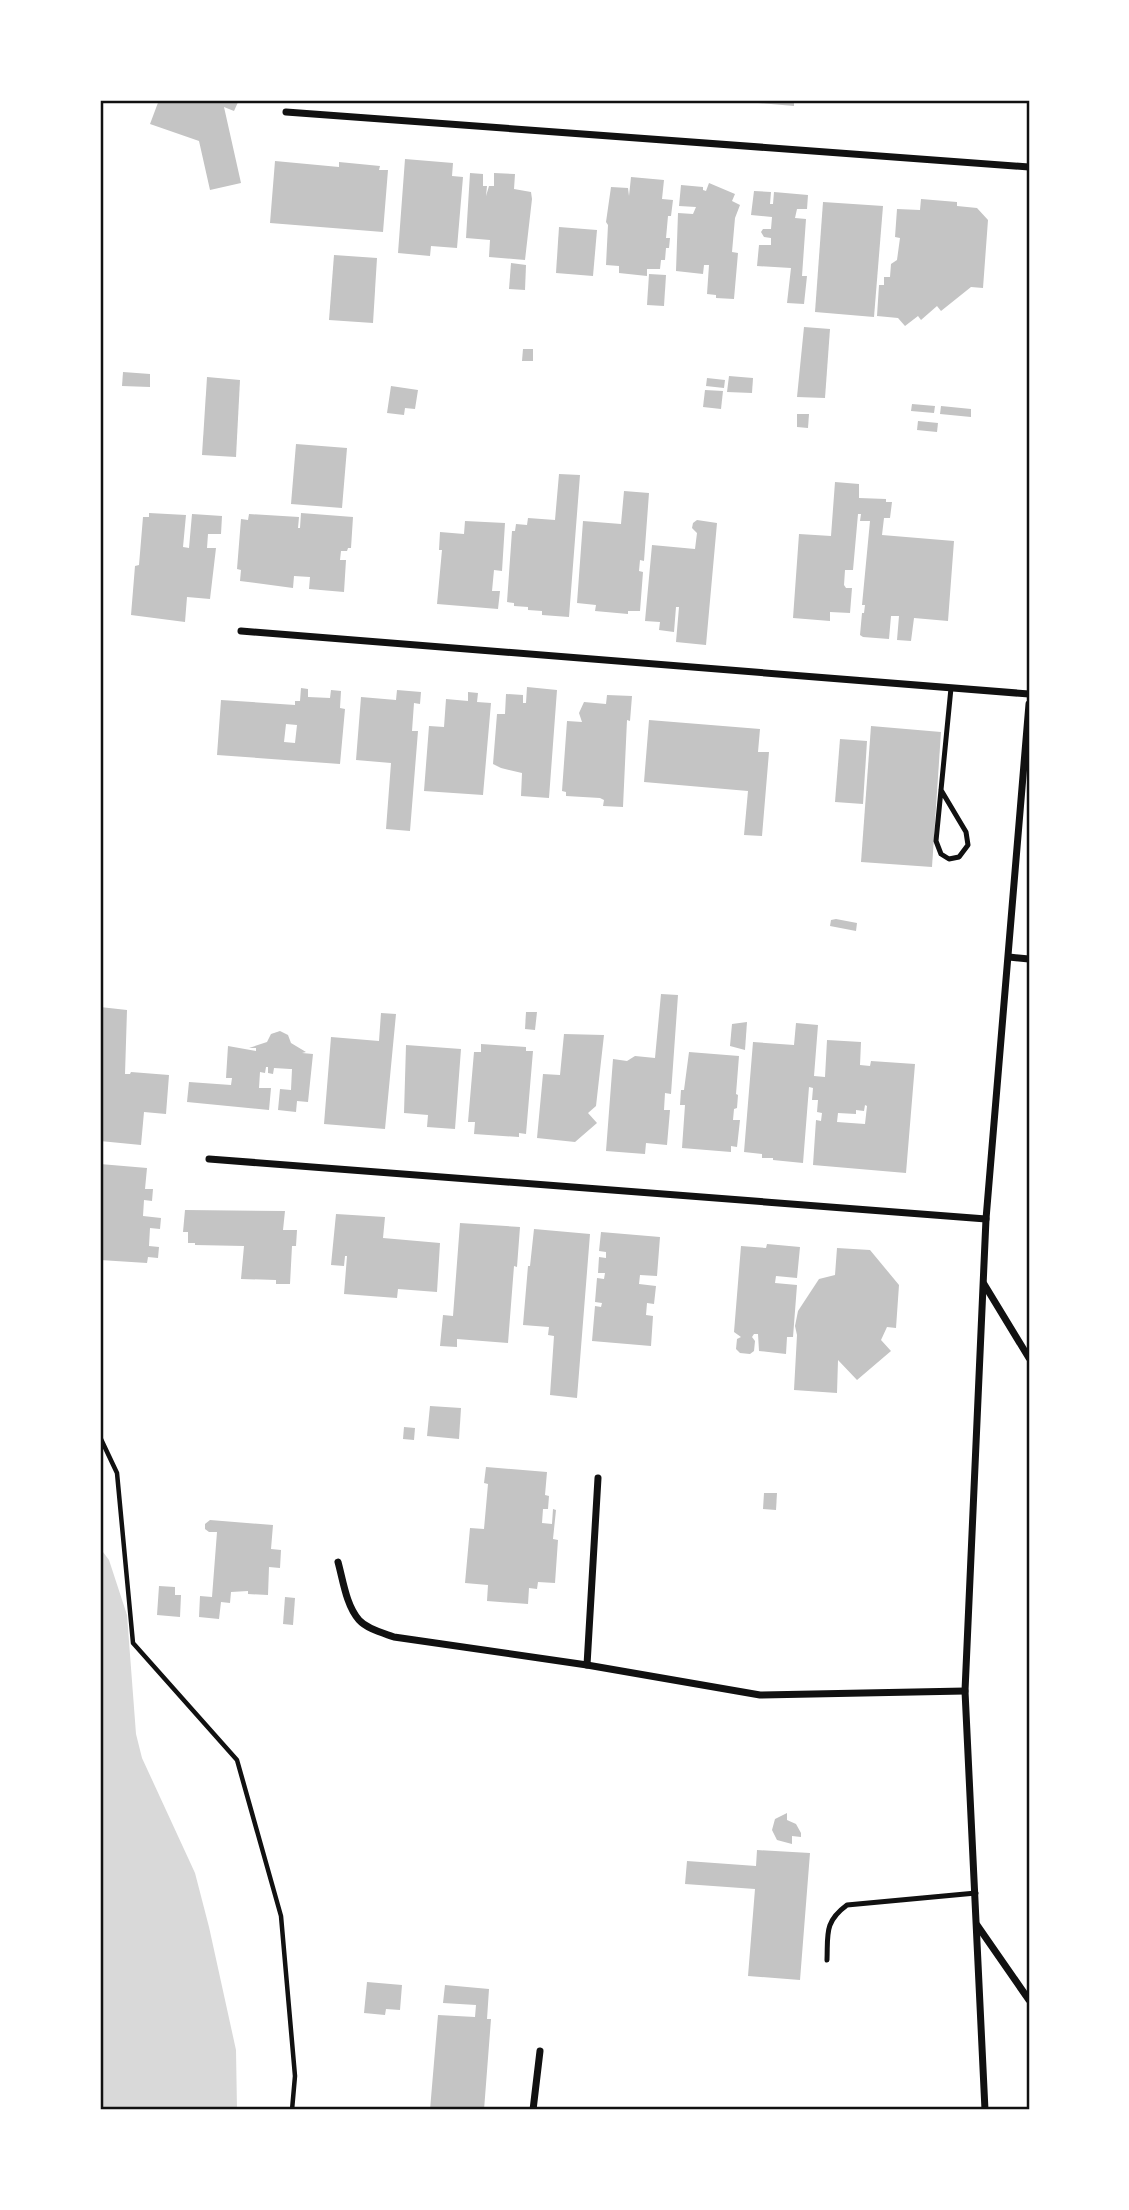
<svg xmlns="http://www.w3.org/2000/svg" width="1129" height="2210" viewBox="0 0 1129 2210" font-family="'Work Sans',sans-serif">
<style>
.water{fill:#d9d9d9}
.building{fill:#c4c4c4;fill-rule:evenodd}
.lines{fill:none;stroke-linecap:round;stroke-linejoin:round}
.path{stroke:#111;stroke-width:4.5}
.service{stroke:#111;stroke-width:5}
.minor{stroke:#111;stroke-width:7}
.neatline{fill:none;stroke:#111;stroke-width:2.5}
</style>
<rect width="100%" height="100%" fill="#fff"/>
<path class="water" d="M100,1548L109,1560L127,1615L136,1734L142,1758L195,1873L209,1927L236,2050L237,2110H100Z"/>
<g class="building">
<path d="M159,100H239L234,111L224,107L241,183L210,190L199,141L150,124Z"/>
<path d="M758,100H794V106L758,103Z"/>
<path d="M405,159L453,163L452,176L463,177L457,248L431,246L430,256L398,253Z"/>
<path d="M275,161L339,167V162L380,166L379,170H388L383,232L270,223Z"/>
<path d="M470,173L483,174V186H487L486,196L489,186H494V173L515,174L514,189L531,192L532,199L525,260L489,257L490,240L466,238Z"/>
<path d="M631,177L664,180L662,199L673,200L671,216H668L666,238H670L669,248H666L665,260H661L660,269H647V276L619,273V266L606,265L608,225L606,222L611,187L628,188L629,196Z"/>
<path d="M709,183L735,194L732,201L740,205L735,218L732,252L738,253L734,299L716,298V295L707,294L709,265H704L703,274L676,271L678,213L693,214L696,207L679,206L681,185L703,187V190L706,191Z"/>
<path d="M754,191L771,192L770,204H773L774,192L808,195L807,209H797L795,218L806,219L802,276H807L804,304L787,303L791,268L757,266L759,245H771V238L764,237L761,232L763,229H771L772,217L751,215Z"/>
<path d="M921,199L957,202V206L977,208L988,220L983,288L971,287L941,311L937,306L921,320L918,316L905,326L898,318L877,316L879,285H884V277H890L891,264L897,260L900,238L895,237L897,209L920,210Z"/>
<path d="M823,202L883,206L874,317L815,312Z"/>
<path d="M559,227L597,230L593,276L556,273Z"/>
<path d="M334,255L377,258L373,323L329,320Z"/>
<path d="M511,263L526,265L525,290L509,289Z"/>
<path d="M649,274L666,275L664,306L647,305Z"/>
<path d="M804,327L830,329L825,398L797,397Z"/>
<path d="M523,349H533V361H522Z"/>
<path d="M123,372L150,374V387L122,386Z"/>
<path d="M729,376L753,378L752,393L727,392Z"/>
<path d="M207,377L240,380L236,457L202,455Z"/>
<path d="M707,378L725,380L724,388L706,386Z"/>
<path d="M391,386L418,390L415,409L405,408L404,415L387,413Z"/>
<path d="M705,390L723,391L721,409L703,407Z"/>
<path d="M912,404L935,406L934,413L911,411Z"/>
<path d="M941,406L971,409V417L940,414Z"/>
<path d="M797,414H809L808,428L797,427Z"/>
<path d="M918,421L938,423L937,432L917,430Z"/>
<path d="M296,444L347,448L342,508L291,504Z"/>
<path d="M559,474L580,475L569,617L542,615V611L528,610V607L514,606V603L507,602L512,531H515L516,524L527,525L528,518L555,520Z"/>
<path d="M835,482L859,484V498L886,499V502H892L890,518H884L882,535L954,541L948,621L914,618L911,641L897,640L899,616H891L889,639L863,637L860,635L862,613H864L865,605H862L870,521H860L861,514H858L853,570H845L844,585L846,588H852L850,613L830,612V621L793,618L799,534L831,536Z"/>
<path d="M624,491L649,493L644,561L640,560L639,571L643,572L640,611H628V614L595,611L596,605L577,603L583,521L621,524Z"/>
<path d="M149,513L186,515L183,547L189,548L192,514L222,516L221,534H208L207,548H216L210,599L187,597L185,622L131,615L135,566L139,565L143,517H149Z"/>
<path d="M301,513L353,517L351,548H348L347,551H341L340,560H346L344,592L309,589L310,577L294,576L293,588L240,581L241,570L237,569L241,519L248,520L249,514L299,517L298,528H300Z"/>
<path d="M697,520L717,523L706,645L676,642L679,607H676L674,632L659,630L660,622L645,621L652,545L695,549L697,533L692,528L693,523Z"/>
<path d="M465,521L505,523L502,571L494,570L492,591H500L498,609L437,604L442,550H439L440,532L464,534Z"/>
<path d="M527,687L557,690L549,798L521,796L522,773L501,768L493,764L497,714H505L506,694L523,695V703H526Z"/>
<path d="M301,688L308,689V697L330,698L331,690L341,691L340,708L345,709L340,764L217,755L221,700L295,705V701H300ZM286,724L297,725L295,743L284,742Z"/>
<path d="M397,690L421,692L420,704L414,703L412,731H418L410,831L386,829L391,763L356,760L361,697L396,700Z"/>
<path d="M468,692L478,693L477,702L491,703L483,795L424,791L429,726L444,727L446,699L468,701Z"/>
<path d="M607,695L632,696L630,721L627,720L623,807L603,806L604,800L600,798L566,796V792L562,791L567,721L582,722L579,713L584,702L606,704Z"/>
<path d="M649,720L760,729L758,752H769L762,836L744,835L748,791L644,782Z"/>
<path d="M871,726L941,732L932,867L861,862Z"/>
<path d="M840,739L867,741L863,804L835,802Z"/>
<path d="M836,919L857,923L856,931L830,926L831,920Z"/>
<path d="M661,994L678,995L671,1094L665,1093L664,1110H670L667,1145L646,1143L645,1154L606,1151L613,1059L627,1061L635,1056L655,1058Z"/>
<path d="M100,1007L127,1010L125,1074H130L131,1072L169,1075L166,1114L144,1112L141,1145L100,1141Z"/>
<path d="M526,1012H537L535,1030L525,1029Z"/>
<path d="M381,1013L396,1014L385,1129L324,1124L331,1037L379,1041Z"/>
<path d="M747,1022L745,1050L730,1046L732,1024Z"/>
<path d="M796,1023L818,1025L814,1076L825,1077L827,1040L861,1042L860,1065L870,1066L871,1061L915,1064L906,1173L813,1165L816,1120L821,1121L822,1113L817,1112L818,1100H812L813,1088L809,1087L803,1163L773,1160V1158H762V1154L744,1152L753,1042L794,1045ZM865,1105L867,1106L865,1124L837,1122L838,1113L856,1114V1110L864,1111Z"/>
<path d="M280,1031L288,1035L291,1043L306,1052L302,1053L313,1054L308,1102L297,1101L296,1112L278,1110L280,1089L291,1090L292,1069H290L274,1068L273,1074L268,1073V1067H266L265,1073L260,1072L259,1088H271L269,1110L187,1102L189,1082L231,1085L232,1078H226L228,1046L256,1051V1048H249L267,1042L271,1034Z"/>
<path d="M564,1034L604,1035L596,1106L588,1113L597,1123L575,1142L537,1138L543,1074L560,1075Z"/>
<path d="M481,1044L526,1047V1051H533L526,1134L519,1133V1137L474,1134L475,1122H468L474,1052H481Z"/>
<path d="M406,1045L461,1049L455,1129L427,1127L428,1115L404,1113Z"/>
<path d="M689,1052L739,1056L736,1094L738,1095L737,1108L734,1109L733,1120H740L737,1147L731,1146V1152L682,1148L685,1105H680L681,1090H684Z"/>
<path d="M100,1164L147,1168L145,1189H153L152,1201L144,1200L143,1216L161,1218L160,1229L150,1228L149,1246L159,1247L158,1258L148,1257L147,1263L100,1260Z"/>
<path d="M185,1210L285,1211L283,1230H297L296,1246H292L290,1284H276V1280L241,1279L244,1246L195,1245V1243H188V1232H183Z"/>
<path d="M336,1214L385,1217L383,1238L440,1243L437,1292L398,1289L397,1298L344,1294L347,1256H345L344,1266L331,1265Z"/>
<path d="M460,1223L520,1227L517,1267L514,1266L508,1343L457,1339V1347L440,1346L443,1315L453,1316Z"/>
<path d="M534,1229L590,1234L577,1398L550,1395L554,1336L548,1335L549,1327L523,1325L528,1266H530Z"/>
<path d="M601,1232L660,1237L657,1276L640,1275L639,1284L656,1286L654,1304L647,1303L646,1315L653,1316L651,1346L592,1341L595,1306L601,1307L602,1303L595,1302L597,1278L604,1279L605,1273H598L599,1257L606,1258V1252L599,1251Z"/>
<path d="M767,1244L800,1247L797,1278L776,1276L775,1283L797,1285L793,1337H787L786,1354L759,1351L758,1334H754L752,1337L755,1341L754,1351L750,1354L740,1353L736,1349L737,1339L741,1337L734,1332L741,1246L766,1248Z"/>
<path d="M837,1248L870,1250L899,1285L896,1328L887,1327L881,1340L891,1351L857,1380L838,1360L837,1393L794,1390L797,1335L795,1326L798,1311L819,1279L835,1275Z"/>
<path d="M430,1406L461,1408L459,1439L427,1436Z"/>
<path d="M404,1427L415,1428L414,1440L403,1439Z"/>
<path d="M486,1467L547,1472L545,1495L549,1496L548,1509H543L542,1523L552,1524L553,1509L556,1510L553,1539L558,1540L555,1583L538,1582L537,1589L529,1588L528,1604L487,1601L488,1585L465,1583L470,1528L484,1529L488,1484L484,1483Z"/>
<path d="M764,1493H777L776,1510L763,1509Z"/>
<path d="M210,1520L273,1525L271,1549L281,1550L280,1568L269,1567L268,1595L248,1594V1591L231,1592L230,1603L221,1602L219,1619L199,1617L200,1596L212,1597L217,1532H209L205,1529V1524Z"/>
<path d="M159,1586L175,1587V1595H181L180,1617L157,1615Z"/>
<path d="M285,1597L295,1598L293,1625L283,1624Z"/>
<path d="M787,1813V1820L796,1824L801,1833V1837L792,1836V1844L777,1840L772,1830L775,1819Z"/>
<path d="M757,1850L810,1853L800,1980L748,1976L755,1889L685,1884L687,1861L756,1866Z"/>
<path d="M367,1982L402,1985L400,2010L386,2009L385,2015L364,2013Z"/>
<path d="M445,1985L489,1989L487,2019H491L484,2110H430L438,2015L475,2017L476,2005L443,2003Z"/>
</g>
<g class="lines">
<path class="path" d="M100,1437L117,1473L133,1643L237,1760L281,1916L295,2076L292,2110"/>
<g class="service">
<path d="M941,790L966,832L968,845L959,857L949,859L941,854L936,841L951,688"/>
<path d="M827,1960C828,1934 824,1922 847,1905L976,1893"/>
</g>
<g class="minor">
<path d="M286,112L1029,167"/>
<path d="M241,631L1029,694"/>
<path d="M1009,957L1029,959"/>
<path d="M209,1159L986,1219"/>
<path d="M984,1284L1029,1358"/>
<path d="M338,1562C343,1580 346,1605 359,1620C367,1629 383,1633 394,1637L587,1665L760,1695L965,1691"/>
<path d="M587,1665L598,1478"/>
<path d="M977,1925L1029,2000"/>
<path d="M533,2110L540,2051"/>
<path d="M985,2110L965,1691L986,1219L1029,704"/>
</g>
</g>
<rect width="1129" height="2210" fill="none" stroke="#ffffff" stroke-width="203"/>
<rect x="102" y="102" width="926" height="2006" class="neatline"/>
</svg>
